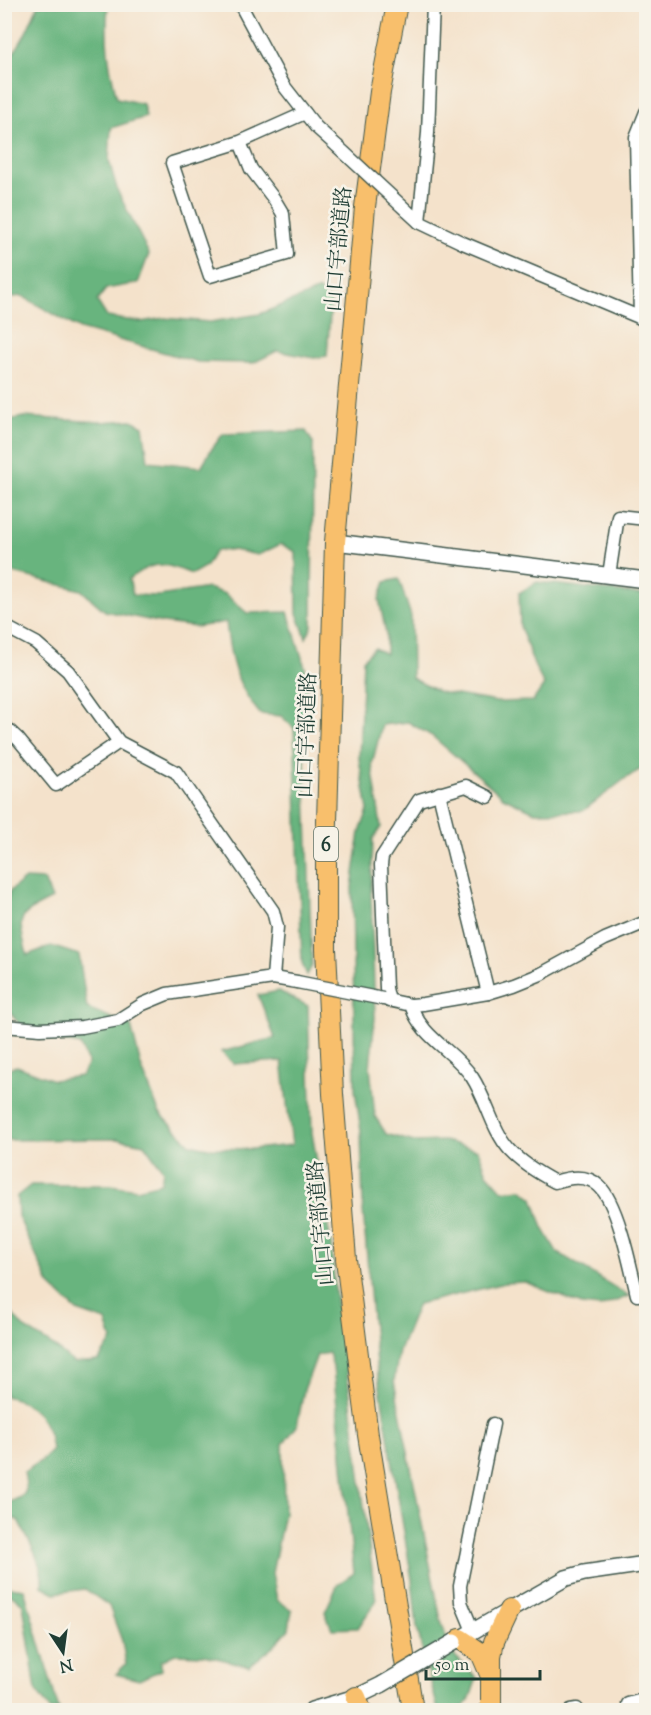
<svg xmlns="http://www.w3.org/2000/svg" width="651" height="1715" viewBox="0 0 651 1715" font-family="'Sorts Mill Goudy','Noto Serif JP',serif">
<style>
.forest{fill:#67b47e;stroke:#437859;stroke-width:1.5}
.lines{fill:none;stroke-linecap:round;stroke-linejoin:round}
.minor-casing{stroke:#3f564b;stroke-width:15}
.tertiary-casing{stroke:#3f564b;stroke-width:18}
.primary-casing{stroke:#3f564b;stroke-width:22}
.minor{stroke:#fff;stroke-width:12}
.tertiary{stroke:#fff;stroke-width:15}
.primary{stroke:#f8bf6c;stroke-width:20}
.minor-bridge-casing{stroke:#3f564b;stroke-width:15;stroke-linecap:butt}
.tertiary-bridge-casing{stroke:#3f564b;stroke-width:18;stroke-linecap:butt}
.minor-bridge{stroke:#fff;stroke-width:12}
.tertiary-bridge{stroke:#fff;stroke-width:15}
.labels{text-anchor:middle;stroke-width:5;stroke-linejoin:round;paint-order:stroke}
.shield{fill:#f7f3e8;stroke:#60746a;stroke-width:1.5}
.shield-label{font-size:20px;font-weight:bold;fill:#1f3d34}
.street-label{font-size:21px;fill:#1f3d34;stroke:#f7f3e8}
</style>
<rect width="100%" height="100%" fill="#f7f3e8"/>
<filter id="ink" filterUnits="userSpaceOnUse"><feTurbulence type="fractalNoise" baseFrequency=".0167" numOctaves="2"/><feDisplacementMap in="SourceGraphic" scale="12" xChannelSelector="R" yChannelSelector="G"/><feConvolveMatrix kernelMatrix="1 2 1 2 8 2 1 2 1" color-interpolation-filters="sRGB"/></filter>
<filter id="wash" filterUnits="userSpaceOnUse"><feTurbulence type="fractalNoise" baseFrequency=".008" numOctaves="4" result="noise"/><feDisplacementMap in="SourceGraphic" scale="24" xChannelSelector="R" yChannelSelector="G"/><feGaussianBlur stdDeviation="1.35" result="paint"/><feColorMatrix in="noise" values="0 0 0 0 0 0 0 0 0 0 0 0 0 0 0 0 0 1.4 0 .05"/><feComposite in="paint" operator="in"/></filter>
<g filter="url(#wash)">
<rect width="100%" height="100%" fill="#f4e2cb"/>
<g class="forest">
<path d="M38,5H108C105,40 108,64 117,98L143,104L146,117L111,128L109,161L118,192L149,254L138,283L106,289L97,301L107,317L141,322L164,318L210,322L260,314L319,290L331,301L327,356L314,358L277,351L253,363L198,362L80,329L22,296L5,298V61C20,51 31,21 38,5Z"/>
<path d="M23,417L100,422L132,420L143,426L148,461L201,467L211,450L223,434L306,431L313,443L312,626L306,638L297,613L296,552L281,544L258,555L233,550L215,551L206,566L192,574C161,563 157,559 129,579L133,595L159,596L208,588L225,594L247,613L288,612L308,677L305,758L312,966L307,975L302,964L294,728L281,716L260,714C235,684 230,659 226,622L196,627L163,623L105,611L81,590L5,571V421Z"/>
<path d="M399,579L411,616L412,678L439,692L497,702L533,701L544,685L534,665L520,626L519,593L537,582L646,595V766L626,778L583,811L535,812L503,797L432,736L408,722L382,725L372,764L381,827L373,839L371,892L375,1018L370,1067L375,1116L386,1134L414,1142L444,1141L478,1150L487,1173L503,1191L521,1189L533,1198L543,1228L557,1252L629,1296L600,1307L582,1305L525,1282L505,1283L418,1304L399,1351L394,1381L441,1621L451,1652L477,1678C466,1707 471,1710 438,1710L417,1628L412,1580L376,1364L363,1210L361,1131L355,1090L352,887L360,832L368,810L359,759L363,660L374,648L386,654V634L379,599L385,582Z"/>
<path d="M25,879L44,880L52,899C15,918 18,915 27,955L51,946L79,955L87,1008L131,1026L141,1066L159,1112L190,1144L208,1148L252,1149L292,1145L282,1061L234,1064L221,1052L275,1038L258,995L279,991L308,1006L312,1133L331,1243L336,1300L342,1332L376,1601L358,1628L332,1629L325,1612L338,1584L354,1573L333,1367L329,1353L317,1355L304,1390L297,1426L283,1444L284,1513L272,1573L277,1600L292,1610L289,1629L273,1647L249,1666L204,1655L175,1654L161,1661V1670L139,1680L116,1674L126,1664L122,1641L109,1606L85,1589L55,1593L42,1586C44,1564 28,1540 18,1520L5,1517V1504C26,1495 29,1496 24,1472L41,1461L52,1450C49,1421 33,1402 5,1396L4,1304L23,1327L52,1345L74,1363L98,1361L112,1340L106,1321L77,1311L49,1284L18,1216L17,1196L31,1185H111L137,1189L161,1183L163,1170L144,1144L118,1139L5,1140V1069L17,1066L53,1080L81,1076L88,1063L80,1045L26,1033L10,1012L5,978V907L10,891Z"/>
<path d="M4,1586L24,1589L59,1710H50L36,1690L23,1604L11,1594L5,1598Z"/>
</g>
</g>
<g filter="url(#ink)">
<g class="lines">
<defs>
<g id="minor">
<path d="M240,4L284,86L316,127L337,146"/>
<path d="M240,142L251,169L274,199L283,214L287,254L210,276L172,163L240,142L305,113"/>
<path d="M406,210L419,222L463,243L646,320"/>
<path d="M419,222L428,133L433,4"/>
<path d="M640,318L636,137L646,112"/>
<path d="M609,575L618,516L646,519"/>
<path d="M4,626L36,643L68,671L119,742L176,772L273,911L277,927L273,978"/>
<path d="M4,726L18,739L56,785L119,742"/>
<path d="M439,793L488,993"/>
<path d="M383,999L411,1005L423,1004L488,993L514,985L541,974L605,939L646,922"/>
<path d="M389,1001L386,988L381,865L382,857L419,800L466,786L488,797"/>
<path d="M411,1005C421,1038 454,1050 472,1077C487,1100 492,1130 510,1150C522,1163 540,1174 555,1182C570,1177 587,1174 599,1186C618,1203 631,1269 637,1295L646,1294"/>
<path d="M4,1026L40,1029L82,1027L118,1020L143,1004L167,994L273,978L297,982"/>
<path d="M473,1631L461,1602L460,1586L493,1424"/>
<path d="M628,1704L646,1699"/>
<path d="M571,1710L577,1709"/>
</g>
<g id="tertiary">
<path d="M335,542L646,580"/>
<path d="M454,1642L566,1578L584,1573L646,1564"/>
<path d="M312,1710L356,1697L381,1685"/>
</g>
<g id="primary">
<path d="M397,4L380,92L365,207L335,542L326,856V949L333,1094L346,1259L368,1435L413,1710"/>
<path d="M460,1639L481,1653L490,1674"/>
<path d="M356,1697L361,1710"/>
<path d="M491,1710V1656L494,1642L509,1610"/>
</g>
</defs>
<use href="#minor" class="minor-casing"/>
<use href="#tertiary" class="tertiary-casing"/>
<use href="#primary" class="primary-casing"/>
<use href="#minor" class="minor"/>
<use href="#tertiary" class="tertiary"/>
<use href="#primary" class="primary"/>
<defs>
<g id="minor-bridge">
<path d="M337,146L406,210"/>
<path d="M297,982L383,999"/>
</g>
<path id="tertiary-bridge" d="M381,1685L454,1642"/>
</defs>
<use href="#minor-bridge" class="minor-bridge-casing"/>
<use href="#tertiary-bridge" class="tertiary-bridge-casing"/>
<use href="#minor-bridge" class="minor-bridge"/>
<use href="#tertiary-bridge" class="tertiary-bridge"/>
</g>
</g>
<g class="labels">
<rect class="shield" x="314" y="827" width="24" height="34" rx="4.5"/>
<g class="shield-label">
<text x="326" y="851">6</text>
</g>
<g class="street-label">
<text transform="translate(338 249) rotate(-85)" y="7">山口宇部道路</text>
<text transform="translate(306 735) rotate(-88)" y="7">山口宇部道路</text>
<text transform="translate(320 1223) rotate(-95)" y="7">山口宇部道路</text>
</g>
</g>
<rect width="651" height="1715" fill="none" stroke="#f7f3e8" stroke-width="24"/>
<g transform="translate(63 1652) rotate(167)" stroke="#f7f3e8" stroke-width="4.5" paint-order="stroke">
<path d="M0-4.5L10 22L0 15L-10 22Z" fill="#1f3d34"/>
<text y="-9" font-size="16" font-weight="bold" text-anchor="middle" fill="#1f3d34">N</text>
</g>
<path d="M426 1670v9h114v-9" fill="none" stroke="#1f3d34" stroke-width="3"/>
<text x="435" y="1670" font-size="18" fill="#1f3d34" stroke="#f7f3e8" stroke-width="4.5" paint-order="stroke">50 m</text>
</svg>
